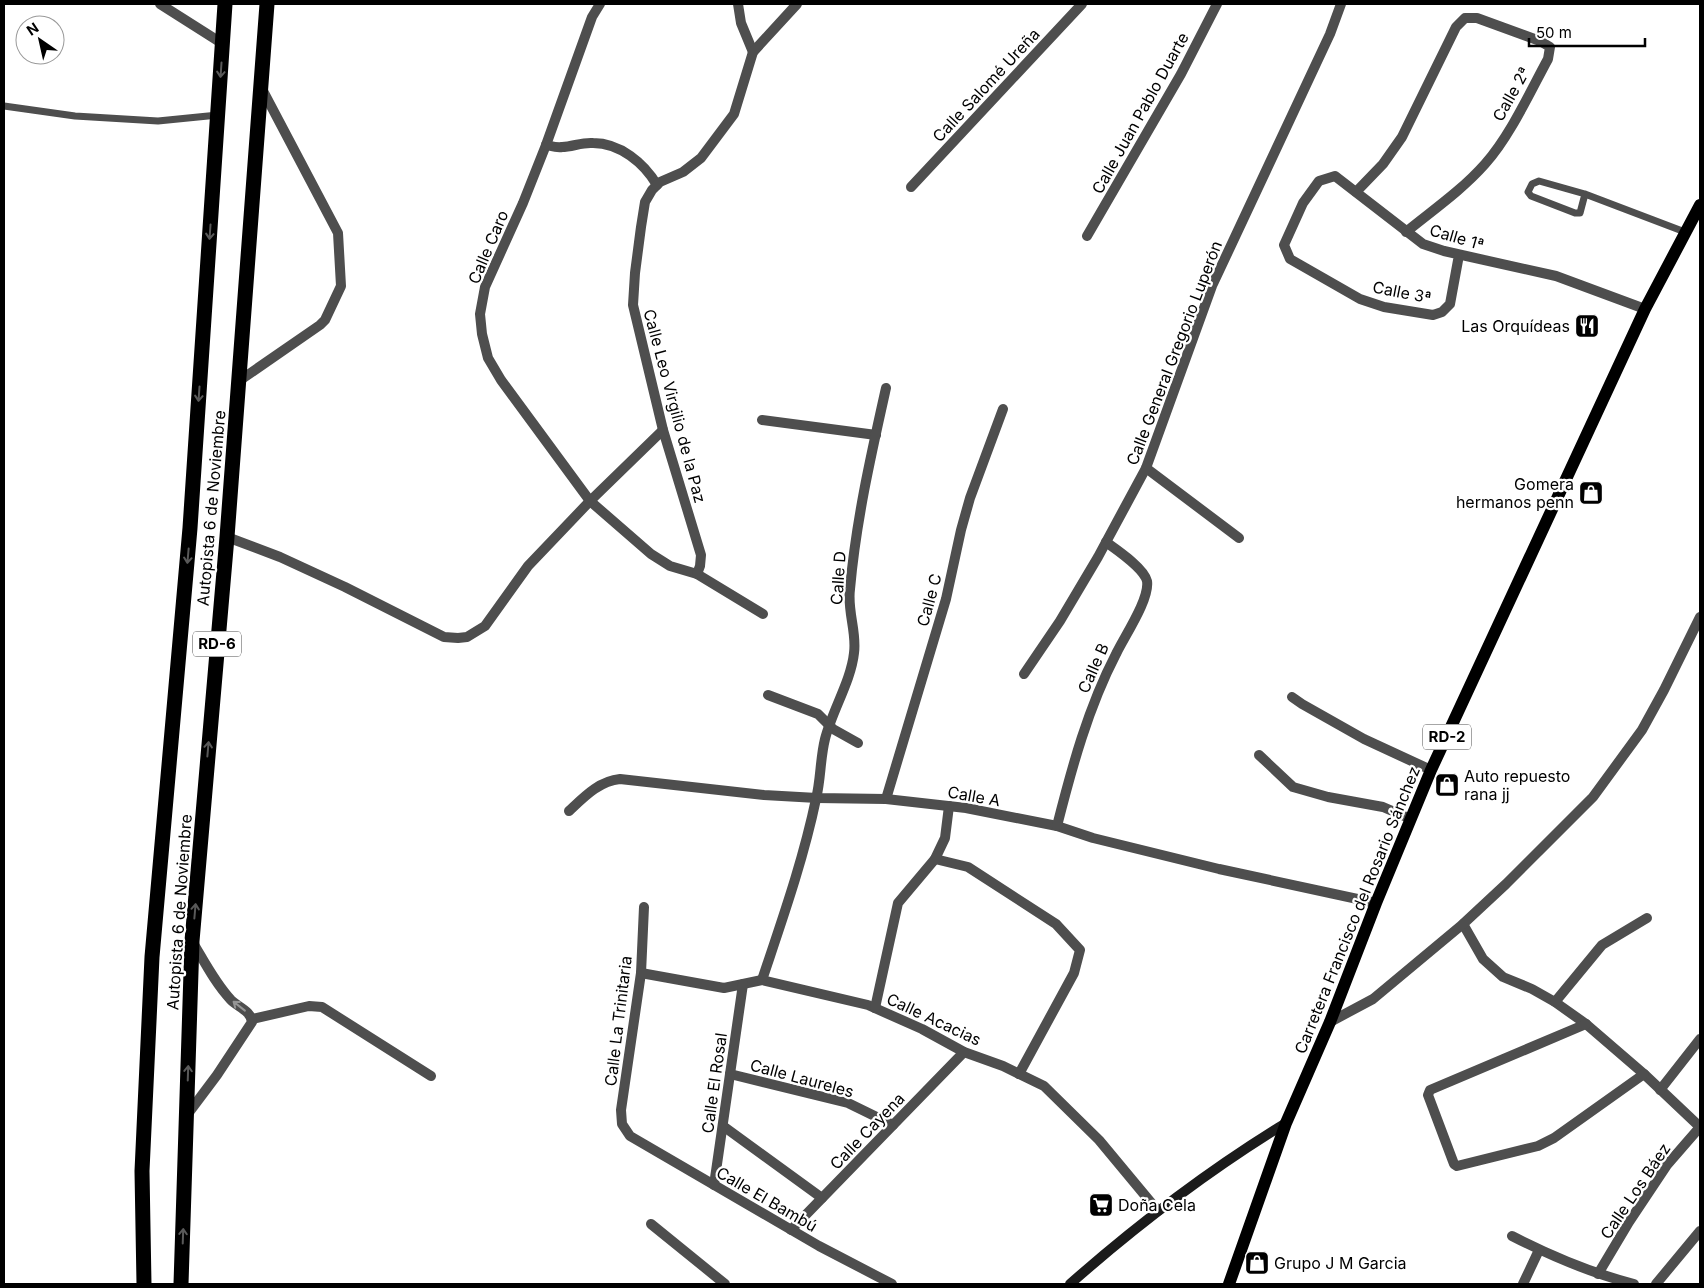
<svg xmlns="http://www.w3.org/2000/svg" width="1704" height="1288" viewBox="0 0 1704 1288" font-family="Inter,sans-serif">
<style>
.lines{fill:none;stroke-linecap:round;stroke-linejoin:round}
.lane{stroke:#4e4e4e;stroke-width:7}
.street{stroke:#4e4e4e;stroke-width:10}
.secondary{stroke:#1b1b1b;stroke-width:10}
.primary{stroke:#000;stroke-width:12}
.highway{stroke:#000;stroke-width:15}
.oneway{stroke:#595959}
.oneway2{stroke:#959595}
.labels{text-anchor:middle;stroke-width:4.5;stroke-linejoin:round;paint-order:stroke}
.shield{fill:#fff;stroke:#4c4c4c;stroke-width:1}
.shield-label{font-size:15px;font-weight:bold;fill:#000}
.street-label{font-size:16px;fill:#000;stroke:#fff}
.poi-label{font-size:16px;fill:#000;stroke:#fff;text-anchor:start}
</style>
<rect width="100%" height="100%" fill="#fff"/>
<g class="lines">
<g class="lane">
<path d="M4,106L75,116L158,121L218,115"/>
<path d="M1585,194L1580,213H1575L1531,196L1528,192L1532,184L1539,181L1585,194L1685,232"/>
</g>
<g class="street">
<path d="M160,4L223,44"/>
<path d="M600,4L592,17L546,145L523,203L485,287L480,314L482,334L488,358L501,380L590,501L651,554L670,566L697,574L763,614"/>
<path d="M738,4L741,23L753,52"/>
<path d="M546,145C551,146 557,148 562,147C572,147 582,142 593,143C620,143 644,163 657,185"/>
<path d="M911,187L1082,4"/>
<path d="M1356,192L1383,164L1402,137L1456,27L1465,18H1477L1540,41L1550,47L1548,59C1530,92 1510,136 1485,164C1462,190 1433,210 1406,232"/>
<path d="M1087,236L1181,74L1217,4"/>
<path d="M1459,255L1450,304L1442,312L1433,315L1384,307L1360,299L1290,259L1284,245L1303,203L1319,181L1335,176L1423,244L1444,251L1556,276L1645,309"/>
<path d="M239,381L320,325L325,320L341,286L338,233L261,87"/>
<path d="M762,420L876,435"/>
<path d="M1146,468L1239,538"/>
<path d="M227,537L280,557L345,587L444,637L458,638L467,637L485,626L528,566L590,501L663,430"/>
<path d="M697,574L700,566L701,555L663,430L633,305L635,273L641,227L645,202L652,190L660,182L683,172L701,158L734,114L753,52L797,4"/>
<path d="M1024,674L1060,621L1098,557L1146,468L1212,286L1330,34L1341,4"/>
<path d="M768,695L818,714L833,729L858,743"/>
<path d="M1292,697L1302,704L1364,739L1431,770"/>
<path d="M1259,755L1293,787L1328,797L1383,807L1411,819"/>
<path d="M886,799L946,599L961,530L970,498L1003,409"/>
<path d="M569,811C584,797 599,781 620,779L764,795L817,798L886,799L966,808L1057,826L1093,838L1219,869L1376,903"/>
<path d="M1057,826C1072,767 1088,708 1116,654C1124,637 1150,599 1147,581C1144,568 1117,550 1106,542"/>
<path d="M935,859L968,867L1056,924L1080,950L1074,973L1019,1074"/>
<path d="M644,907L641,973L621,1110L622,1124L630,1136L819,1246L892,1284"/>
<path d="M1463,924L1483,959L1503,977L1532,989L1555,1002L1586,1024L1644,1074L1700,1127"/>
<path d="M641,973L724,988L762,980L868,1005L922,1029L964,1052L1003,1066L1044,1086L1099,1140L1158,1211"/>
<path d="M762,980C782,920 803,861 816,799C821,779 820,759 825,739C832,711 851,681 854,653C857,632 847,611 850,589C856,521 871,455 886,388"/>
<path d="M1555,1002L1602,945L1647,918"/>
<path d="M875,1008L898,903L935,859L945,838L949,806"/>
<path d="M252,1019L309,1006L322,1007L431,1076"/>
<path d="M1330,1022L1373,999L1463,924L1506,884L1593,797L1642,730L1664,690L1700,617"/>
<path d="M1586,1024L1430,1090L1428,1095L1454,1164L1457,1166L1538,1146L1554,1138L1644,1074"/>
<path d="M730,1074L848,1103L893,1125"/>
<path d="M1660,1090L1700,1039"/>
<path d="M187,1115L217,1075L252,1022C251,1011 238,1007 231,1000C215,983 204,961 192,941"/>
<path d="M723,1126L822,1198"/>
<path d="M714,1185L743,984"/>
<path d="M651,1224L725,1284"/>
<path d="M791,1230L964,1052"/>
<path d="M1512,1236C1551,1256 1591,1273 1634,1284"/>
<path d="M1598,1274L1629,1222L1667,1165L1700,1127"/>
<path d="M1523,1284L1539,1250"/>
<path d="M1656,1284L1700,1231"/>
</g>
<path class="secondary" d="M1070,1284C1137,1225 1209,1170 1286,1123"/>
<path class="primary" d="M1229,1284L1286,1123L1330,1022L1376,903L1431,770L1645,309L1700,205"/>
<g class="highway">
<path d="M144,1284L142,1171L152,957L190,528L225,4"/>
<path d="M181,1284L192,941L227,537L267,4"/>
</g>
</g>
<defs><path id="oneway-shaft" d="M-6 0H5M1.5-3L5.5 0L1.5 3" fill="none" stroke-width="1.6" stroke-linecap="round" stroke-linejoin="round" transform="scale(1.25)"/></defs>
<g class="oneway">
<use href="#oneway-shaft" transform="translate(221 70) rotate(94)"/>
<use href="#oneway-shaft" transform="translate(210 232) rotate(94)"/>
<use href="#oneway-shaft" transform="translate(199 394) rotate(94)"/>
<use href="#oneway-shaft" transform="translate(188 556) rotate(95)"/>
<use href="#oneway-shaft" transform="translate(208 749) rotate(-85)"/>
<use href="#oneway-shaft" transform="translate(195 911) rotate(-85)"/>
<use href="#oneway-shaft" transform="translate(188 1073) rotate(-88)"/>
<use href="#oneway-shaft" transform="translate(183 1236) rotate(-88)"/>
</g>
<use class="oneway2" href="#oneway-shaft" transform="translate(239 1006) rotate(-142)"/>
<defs>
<symbol id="restaurant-square" viewBox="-11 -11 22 22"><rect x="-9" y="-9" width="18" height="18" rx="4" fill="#000" stroke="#fff"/><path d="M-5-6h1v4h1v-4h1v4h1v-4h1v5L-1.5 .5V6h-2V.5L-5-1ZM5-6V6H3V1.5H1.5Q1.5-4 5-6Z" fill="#fff"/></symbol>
<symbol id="shop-square" viewBox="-11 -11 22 22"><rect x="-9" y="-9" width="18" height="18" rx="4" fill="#000" stroke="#fff"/><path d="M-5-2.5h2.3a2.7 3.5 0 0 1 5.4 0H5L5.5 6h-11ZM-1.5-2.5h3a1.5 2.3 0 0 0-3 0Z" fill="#fff"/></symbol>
<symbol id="supermarket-square" viewBox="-11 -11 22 22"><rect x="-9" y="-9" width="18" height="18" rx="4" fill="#000" stroke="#fff"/><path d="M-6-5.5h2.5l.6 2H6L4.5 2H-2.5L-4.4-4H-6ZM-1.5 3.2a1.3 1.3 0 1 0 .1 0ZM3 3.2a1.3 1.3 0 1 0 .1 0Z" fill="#fff"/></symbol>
</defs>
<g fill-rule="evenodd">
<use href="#restaurant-square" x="1573" y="312" width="28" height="28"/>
<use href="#shop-square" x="1577" y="479" width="28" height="28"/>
<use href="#shop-square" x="1433" y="771" width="28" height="28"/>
<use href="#supermarket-square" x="1087" y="1191" width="28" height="28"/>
<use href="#shop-square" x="1243" y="1249" width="28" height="28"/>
</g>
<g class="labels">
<g class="shield">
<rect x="193" y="631.5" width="48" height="25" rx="4"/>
<rect x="1423" y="724.5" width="48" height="25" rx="4"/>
</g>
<g class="shield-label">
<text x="217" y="649">RD-6</text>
<text x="1447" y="742">RD-2</text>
</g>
<g class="street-label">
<text transform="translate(986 85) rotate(-47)" y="6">Calle Salomé Ureña</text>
<text transform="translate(1511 94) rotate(-61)" y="6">Calle 2ª</text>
<text transform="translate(1140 113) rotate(-61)" y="6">Calle Juan Pablo Duarte</text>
<text transform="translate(1457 237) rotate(16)" y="6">Calle 1ª</text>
<text transform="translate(488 247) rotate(-67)" y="6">Calle Caro</text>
<text transform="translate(1402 292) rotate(11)" y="6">Calle 3ª</text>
<text transform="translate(1174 353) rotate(-69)" y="6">Calle General Gregorio Luperón</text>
<text transform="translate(675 406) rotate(75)" y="6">Calle Leo Virgilio de la Paz</text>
<text transform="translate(211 508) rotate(-85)" y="6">Autopista 6 de Noviembre</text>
<text transform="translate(838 578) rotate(-86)" y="6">Calle D</text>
<text transform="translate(929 600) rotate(-75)" y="6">Calle C</text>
<text transform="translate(1093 668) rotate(-66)" y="6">Calle B</text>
<text transform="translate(974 796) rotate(10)" y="6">Calle A</text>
<text transform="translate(1357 910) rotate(-68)" y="6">Carretera Francisco del Rosario Sánchez</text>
<text transform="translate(179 912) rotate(-86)" y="6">Autopista 6 de Noviembre</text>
<text transform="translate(934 1019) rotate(25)" y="6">Calle Acacias</text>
<text transform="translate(618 1021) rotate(-83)" y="6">Calle La Trinitaria</text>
<text transform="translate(802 1078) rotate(15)" y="6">Calle Laureles</text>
<text transform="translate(714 1083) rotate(-82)" y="6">Calle El Rosal</text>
<text transform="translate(867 1131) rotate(-46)" y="6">Calle Cayena</text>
<text transform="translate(1635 1191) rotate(-56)" y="6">Calle Los Báez</text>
<text transform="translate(767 1199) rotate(30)" y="6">Calle El Bambú</text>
</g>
<g class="poi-label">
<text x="1570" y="332" text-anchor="end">Las Orquídeas</text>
<text x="1574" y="490" text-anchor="end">Gomera<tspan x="1574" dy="18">hermanos penn</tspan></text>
<text x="1464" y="782">Auto repuesto<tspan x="1464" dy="18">rana jj</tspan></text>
<text x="1118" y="1211">Doña Cela</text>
<text x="1274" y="1269">Grupo J M Garcia</text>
</g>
</g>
<rect width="1704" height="1288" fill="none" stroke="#000000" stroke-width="10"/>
<g transform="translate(40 40) rotate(326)"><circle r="24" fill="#ffffff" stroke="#999999"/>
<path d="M0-4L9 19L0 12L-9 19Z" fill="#000000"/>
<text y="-8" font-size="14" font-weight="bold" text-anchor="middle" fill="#000000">N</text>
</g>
<path d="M1529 38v8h116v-8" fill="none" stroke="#000000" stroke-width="2.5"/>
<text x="1536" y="38" font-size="15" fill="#000000" stroke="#ffffff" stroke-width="4" paint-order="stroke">50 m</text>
</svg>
